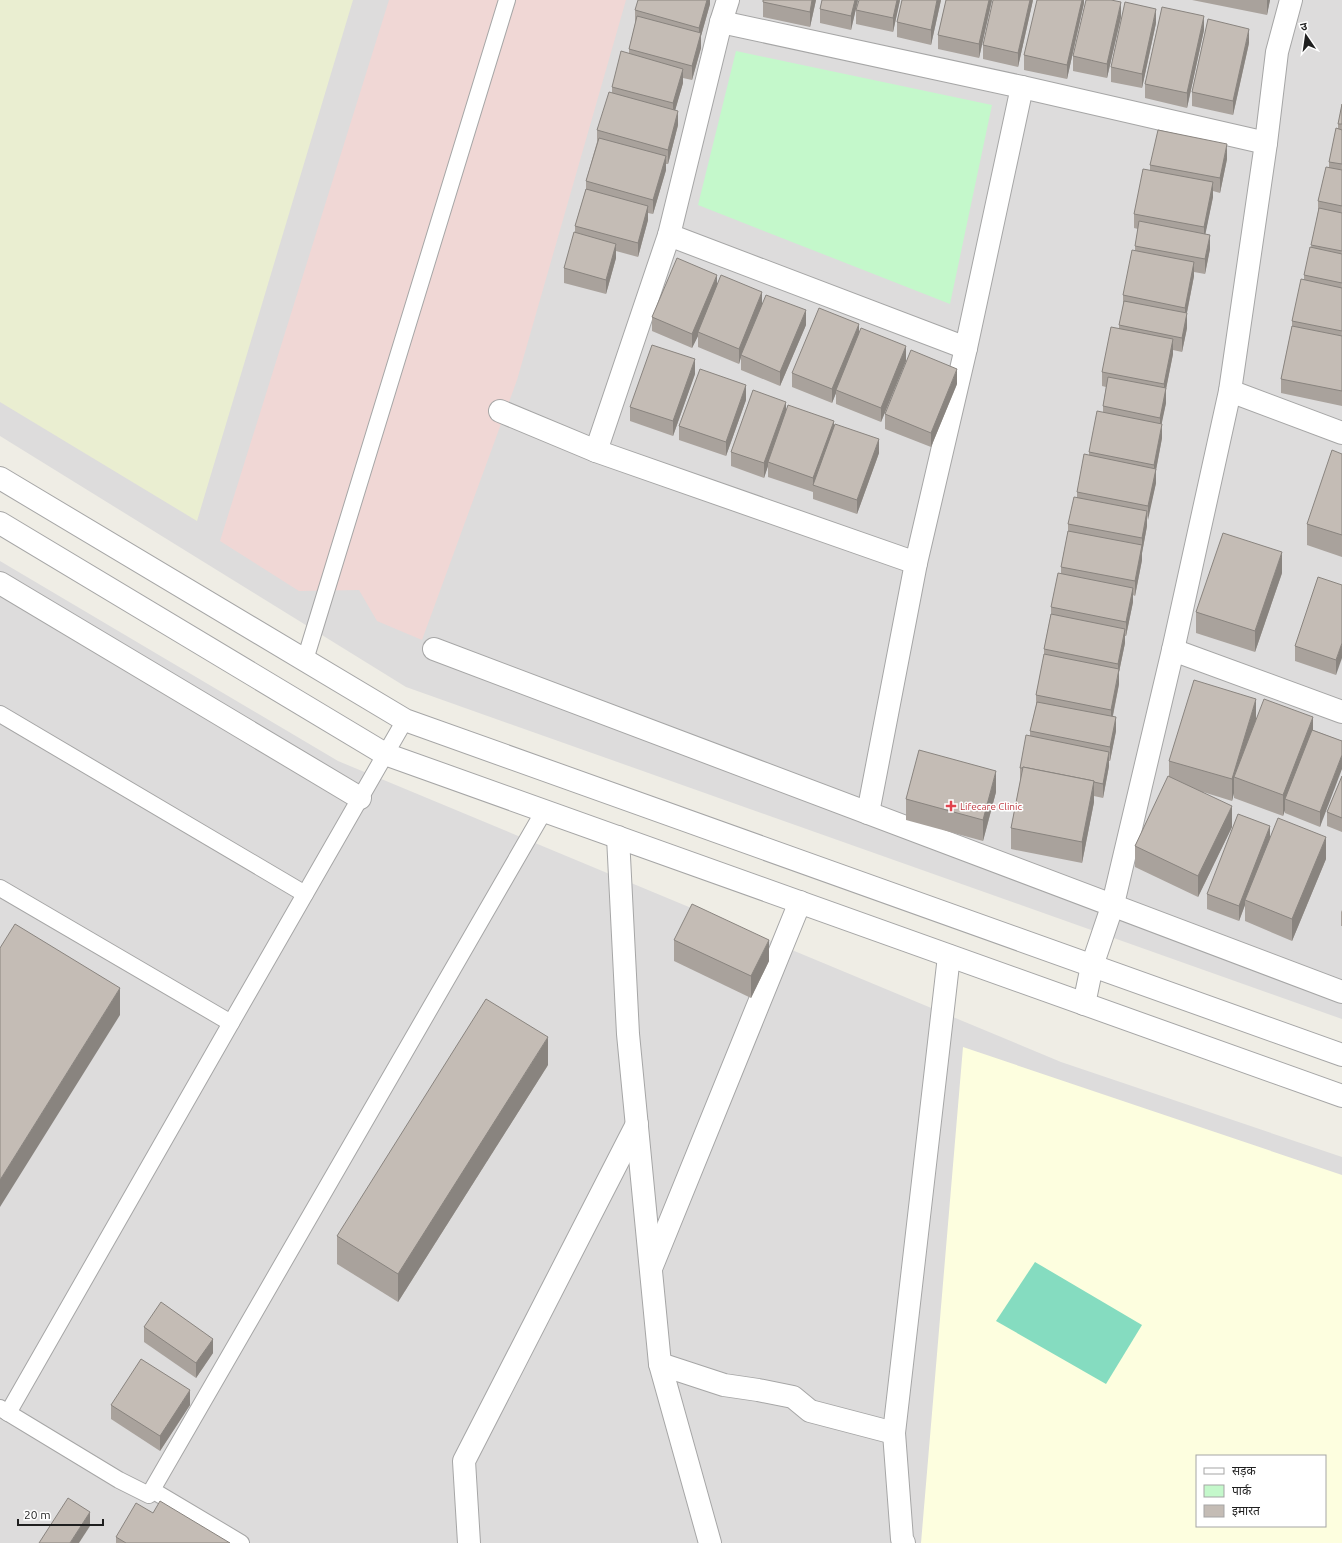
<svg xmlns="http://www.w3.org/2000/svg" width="1342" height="1543" viewBox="0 0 1342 1543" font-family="Ubuntu,'Noto Sans Devanagari',sans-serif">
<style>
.residential{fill:#dddcdc;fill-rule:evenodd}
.commercial{fill:#f0d7d5}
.education{fill:#fdfedf;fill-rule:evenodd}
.farmland{fill:#eaeed1}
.park{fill:#c4f8cb}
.pitch{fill:#85dcc0}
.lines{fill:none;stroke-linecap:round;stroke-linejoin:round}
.service-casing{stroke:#a6a6a6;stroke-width:18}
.minor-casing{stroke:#a6a6a6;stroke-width:24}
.tertiary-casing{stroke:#a6a6a6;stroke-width:24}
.service{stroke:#fff;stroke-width:16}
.minor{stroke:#fff;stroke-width:22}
.tertiary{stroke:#fff;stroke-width:22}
.wall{fill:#a9a29c}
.shaded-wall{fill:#89847f}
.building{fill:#c4bcb5;stroke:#89847f}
.health-dot{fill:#e0444e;stroke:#fff;stroke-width:1.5}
.labels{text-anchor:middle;stroke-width:3;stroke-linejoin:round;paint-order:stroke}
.health-label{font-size:10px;fill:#be3a42;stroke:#fff;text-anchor:start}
</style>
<rect width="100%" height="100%" fill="#efede5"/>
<g class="residential">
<path d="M0,0H1342V1019L406,687L0,436Z"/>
<path d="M0,561L338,761L1061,1062L1342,1157V1543H0ZM1197,1456H1325V1526H1197Z"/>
</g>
<path class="commercial" d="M389,0H626L517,380L422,640L377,621L359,590L299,591L220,541Z"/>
<path class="education" d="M963,1047L1342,1175V1543H921ZM1197,1456H1325V1526H1197Z"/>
<path class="farmland" d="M0,0H353L197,521L0,402Z"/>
<path class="park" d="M736,51L992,105L950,304L698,205Z"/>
<path class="pitch" d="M1035,1262L1142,1325L1106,1384L996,1321Z"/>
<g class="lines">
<defs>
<g id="service">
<path d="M305,660L507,0"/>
<path d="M0,714L305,894"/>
<path d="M0,888L231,1023"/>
<path d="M0,1408L119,1480L149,1495L544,811"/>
<path d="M8,1413L231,1023L405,720"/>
<path d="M152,1490L241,1543"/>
</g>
<g id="minor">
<path d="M721,22L1022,87L1266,143"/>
<path d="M669,235L966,348"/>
<path d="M1230,391L1342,433"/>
<path d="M500,411L596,451L916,563"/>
<path d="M596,451L669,235L721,22L728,0"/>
<path d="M0,583L360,798"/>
<path d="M434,649L1342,992"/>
<path d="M1173,650L1342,712"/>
<path d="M868,813L916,563L966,348L1022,87"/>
<path d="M618,837L628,1034L660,1364L710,1543"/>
<path d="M1084,1004L1092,966L1113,904L1173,650L1230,391L1266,143L1277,52L1291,0"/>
<path d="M652,1266L800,902"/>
<path d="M660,1364L724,1385L758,1390L793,1397L810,1411L894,1433"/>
<path d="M469,1543L464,1461L637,1124"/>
<path d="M904,1543L902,1539L894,1433L949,956"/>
</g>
<g id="tertiary">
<path d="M0,478L405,720L1342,1055"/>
<path d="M0,523L385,754L1342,1096"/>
</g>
</defs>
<use href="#service" class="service-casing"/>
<use href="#minor" class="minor-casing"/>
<use href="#tertiary" class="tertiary-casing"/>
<use href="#service" class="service"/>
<use href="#minor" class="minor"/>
<use href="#tertiary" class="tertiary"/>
</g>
<g class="wall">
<path d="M710,0V4L701,36V48L692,80L683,78V83L675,110L678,125L668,164H666V170L653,214L648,213V220L638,257L616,251V258L606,294L564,283V268L575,233V226L586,189V181L597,142V130L612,92V87L629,53V49L635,24V10Z"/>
<path d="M816,0L810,27L763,17V2Z"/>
<path d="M822,0H858L851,30L820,23V9Z"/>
<path d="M900,0L893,32L856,24V10Z"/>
<path d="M902,0H941L931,45L897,37V22Z"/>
<path d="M946,0H992L979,58L938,49V35Z"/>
<path d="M1033,0L1018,67L983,59V45Z"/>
<path d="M1084,0V3L1067,79L1024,70V55Z"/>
<path d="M1192,0H1270L1267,15Z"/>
<path d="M1121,17L1107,78L1073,71V56Z"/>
<path d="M1156,23L1142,88L1111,82V67Z"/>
<path d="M1204,30L1187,108L1145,98V84Z"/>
<path d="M1249,43L1233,115L1192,106V92Z"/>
<path d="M1342,104V406L1281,393V379L1292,326V321L1304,280V275L1311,247L1318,212V201L1329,168V162L1338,129V124Z"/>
<path d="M1227,159L1220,193L1213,191V197L1205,234L1210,249L1205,274L1194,272V276L1187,313V328L1182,352L1173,350V354L1166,389V403L1161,424L1162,438L1156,470V483L1147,520V526L1142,553V560L1135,596L1133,595V602L1126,636H1125V643L1119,672V684L1113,716L1116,731L1110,761H1109V766L1103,798L1094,796V802L1082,863L1011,849V828L1020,782V768L1030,736V731L1036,706V695L1044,656V649L1051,614V607L1061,574V567L1068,531V524L1077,498V492L1089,455V452L1103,412V406L1106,387L1102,386V372L1119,329V325L1123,307V295L1135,250V246L1138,229L1134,228V214L1150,170V165Z"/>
<path d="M717,285L762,304L806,325L780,386L741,370V357L739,364L698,347V336L692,348L652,331V317Z"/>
<path d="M859,334L906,361L881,422L836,404V393L832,403L792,387V373Z"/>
<path d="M695,374L673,436L630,421V407Z"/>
<path d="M957,384L931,447L885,429V414Z"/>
<path d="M746,400L726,456L679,440V426Z"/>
<path d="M786,412L834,428L879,453L857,514L813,499V492L768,477V466L764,478L731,466V452Z"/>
<path d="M1342,454V557L1307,545V524Z"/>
<path d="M1282,573L1255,652L1196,633V612Z"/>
<path d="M1342,585L1336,675L1295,661V646Z"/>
<path d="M1256,720L1313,730L1342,741L1320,827L1285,813V810L1283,816L1234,798V793L1232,801L1203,792L1232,827L1198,897L1135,867V846L1169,776V761Z"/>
<path d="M1342,776V832L1327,826V812Z"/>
<path d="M996,792L983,841L906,820V799Z"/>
<path d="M1270,838L1326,859L1292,941L1245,921V905L1239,921L1207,909V894Z"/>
<path d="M1342,910V926H1341V912Z"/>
<path d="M674,940L769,961L751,998L674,961Z"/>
<path d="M548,1065L398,1302L337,1264V1236Z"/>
<path d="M144,1327L213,1353L196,1378L144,1342Z"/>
<path d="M111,1405H190L160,1451L111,1419Z"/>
<path d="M153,1513L230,1543H116V1537Z"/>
</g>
<g class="shaded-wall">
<path d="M707,0H710V4L701,36V48L692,80V66L699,40V28Z"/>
<path d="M812,0H816L810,27V12Z"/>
<path d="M855,0H858L851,30V16Z"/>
<path d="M897,0H900L893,32V18Z"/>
<path d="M937,0H941L931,45V30Z"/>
<path d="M989,0H992L979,58V44Z"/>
<path d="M1030,0H1033L1018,67V53Z"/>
<path d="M1082,0H1084V3L1067,79V65Z"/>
<path d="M1267,0H1270L1267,15Z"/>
<path d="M1121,2V17L1107,78V64Z"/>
<path d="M1156,9V23L1142,88V74Z"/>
<path d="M1204,16V30L1187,108V93Z"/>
<path d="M1249,29V43L1233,115V101Z"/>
<path d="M683,69V83L673,118V103Z"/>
<path d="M678,111V125L668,164V150Z"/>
<path d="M1227,144V159L1220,193V178Z"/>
<path d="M666,156V170L653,214V200Z"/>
<path d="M1213,182V197L1204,241V227Z"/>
<path d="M648,206V220L638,257V243Z"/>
<path d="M1210,235V249L1205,274V259Z"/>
<path d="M616,244V258L606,294V280Z"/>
<path d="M1194,262V276L1185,322V308Z"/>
<path d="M717,275V289L698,332V336L692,348V334Z"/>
<path d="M762,292V306L741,355V357L739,364V349Z"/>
<path d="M806,310V325L780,386V372Z"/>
<path d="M1187,313V328L1182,352V338Z"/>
<path d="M859,324V338L836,390V393L832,403V389Z"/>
<path d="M1173,339V354L1166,389V403L1160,432V418L1164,397V384Z"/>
<path d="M906,346V361L881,422V408Z"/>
<path d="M695,359V374L673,436V421Z"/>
<path d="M957,369V384L931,447V433Z"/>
<path d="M746,385V400L726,456V442Z"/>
<path d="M786,402V416L768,462V466L764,478V463Z"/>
<path d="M834,421V435L813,485V492V478Z"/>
<path d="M1162,424V438L1156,470V483L1148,520V506L1154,477V465Z"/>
<path d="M879,439V453L857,514V500Z"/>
<path d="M1147,511V526L1142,553V560L1135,596V581L1142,545V538Z"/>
<path d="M1282,552V573L1255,652V631Z"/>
<path d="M1133,588V602L1126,636V622Z"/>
<path d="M1125,629V643L1119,672V684L1111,724V710L1118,676V664Z"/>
<path d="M1342,643V658L1336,675V660Z"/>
<path d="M1256,699V720L1234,777V793L1232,801V779Z"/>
<path d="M1116,717V731L1110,761V747Z"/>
<path d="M1313,717V738L1285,799V810L1283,816V795Z"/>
<path d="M1109,752V766L1103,798V784Z"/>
<path d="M1342,755V769L1320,827V812Z"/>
<path d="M996,771V792L983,841V820Z"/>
<path d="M1094,781V802L1082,863V842Z"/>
<path d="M1232,806V827L1198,897V876Z"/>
<path d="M1270,826V841L1245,900V905L1239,921V906Z"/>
<path d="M1326,837V859L1292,941V919Z"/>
<path d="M769,940V961L751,998V976Z"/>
<path d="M120,988V1015L0,1207V1180Z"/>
<path d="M548,1037V1065L398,1302V1274Z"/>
<path d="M213,1339V1353L196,1378V1363Z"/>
<path d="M190,1390V1405L160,1451V1436Z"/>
<path d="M90,1512V1526L79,1543H70Z"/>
</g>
<g class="building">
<path d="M638,0H707L699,28L635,10Z"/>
<path d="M763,0H812L810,12L763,2Z"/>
<path d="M822,0H855L851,16L820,9Z"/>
<path d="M859,0H897L893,18L856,10Z"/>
<path d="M902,0H937L931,30L897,22Z"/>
<path d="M946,0H989L979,44L938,35Z"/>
<path d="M993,0H1030L1018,53L983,45Z"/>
<path d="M1037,0H1082L1067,65L1024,55Z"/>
<path d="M1086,0H1111L1121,2L1107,64L1073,56Z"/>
<path d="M1125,2L1156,9L1142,74L1111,67Z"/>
<path d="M1162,7L1204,16L1187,93L1145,84Z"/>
<path d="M637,16L701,33L692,66L629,49Z"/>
<path d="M1208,19L1249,29L1233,101L1192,92Z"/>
<path d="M621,51L683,69L673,103L612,87Z"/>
<path d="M609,92L678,111L668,150L597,130Z"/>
<path d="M1342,104V124H1338Z"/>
<path d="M1336,128L1342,130V164L1329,162Z"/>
<path d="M1158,130L1227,144L1220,178L1150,165Z"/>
<path d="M599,138L666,156L653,200L586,181Z"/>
<path d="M1326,167L1342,170V206L1318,201Z"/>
<path d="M1143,169L1213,182L1204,227L1134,214Z"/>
<path d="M586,189L648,206L638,243L575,226Z"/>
<path d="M1319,208L1342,213V251L1311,245Z"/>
<path d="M1139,221L1210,235L1205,259L1135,246Z"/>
<path d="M574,232L616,244L606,280L564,268Z"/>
<path d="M1310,247L1342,254V283L1304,275Z"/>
<path d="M1132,250L1194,262L1185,308L1123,295Z"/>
<path d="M677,258L717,275L692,334L652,317Z"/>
<path d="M721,275L762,292L739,349L698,332Z"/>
<path d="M1301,279L1342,288V331L1292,321Z"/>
<path d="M766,295L806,310L780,372L741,355Z"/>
<path d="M1124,301L1187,313L1182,338L1119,325Z"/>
<path d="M819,308L859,324L832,389L792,373Z"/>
<path d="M1292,326L1342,336V391L1281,379Z"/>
<path d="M1111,327L1173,339L1164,384L1102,372Z"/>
<path d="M861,328L906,346L881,408L836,390Z"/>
<path d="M652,345L695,359L673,421L630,407Z"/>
<path d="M911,350L957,369L931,433L885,414Z"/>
<path d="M700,369L746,385L726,442L679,426Z"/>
<path d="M1108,377L1166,388L1160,418L1103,406Z"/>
<path d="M753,390L786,402L764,463L731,452Z"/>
<path d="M788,405L834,421L813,478L768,462Z"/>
<path d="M1097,411L1162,424L1154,465L1089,452Z"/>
<path d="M835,424L879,439L857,500L813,485Z"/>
<path d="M1332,450L1342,454V535L1307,524Z"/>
<path d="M1084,454L1156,469L1148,506L1077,492Z"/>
<path d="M1074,497L1147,511L1142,538L1068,524Z"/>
<path d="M1068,531L1142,545L1135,581L1061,567Z"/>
<path d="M1223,533L1282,552L1255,631L1196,612Z"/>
<path d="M1058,573L1133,588L1126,622L1051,607Z"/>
<path d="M1318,577L1342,585V643L1336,660L1295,646Z"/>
<path d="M1051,614L1125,629L1118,664L1044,649Z"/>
<path d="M1044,654L1119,669L1111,710L1036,695Z"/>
<path d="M1194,680L1256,699L1232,779L1169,761Z"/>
<path d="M1264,699L1313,717L1283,795L1234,777Z"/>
<path d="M1037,702L1116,717L1110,747L1030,731Z"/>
<path d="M1312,730L1342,741V755L1320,812L1285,799Z"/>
<path d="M1026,735L1109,752L1103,784L1094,782V781L1023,767L1022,768H1020Z"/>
<path d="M919,750L996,771L983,820L906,799Z"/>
<path d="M1023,767L1094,781L1082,842L1011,828Z"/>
<path d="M1168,776L1232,806L1198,876L1135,846Z"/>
<path d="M1342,776V818L1327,812Z"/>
<path d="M1238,814L1270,826L1239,906L1207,894Z"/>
<path d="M1278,818L1326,837L1292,919L1245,900Z"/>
<path d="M692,904L769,940L751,976L674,940Z"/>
<path d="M15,924L120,988L0,1180V948Z"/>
<path d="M486,999L548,1037L398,1274L337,1236Z"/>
<path d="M161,1302L213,1339L196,1363L144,1327Z"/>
<path d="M141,1359L190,1390L160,1436L111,1405Z"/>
<path d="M68,1498L90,1512L70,1543H39Z"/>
<path d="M160,1501L230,1543H126L116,1537L136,1503L153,1513Z"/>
</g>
<path class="health-dot" d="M949 800h4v4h4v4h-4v4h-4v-4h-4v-4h4z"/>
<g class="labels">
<g class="health-label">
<text x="960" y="810">Lifecare Clinic</text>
</g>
</g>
<rect x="1196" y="1455" width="130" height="72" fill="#ffffff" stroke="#a5a5a5"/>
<rect x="1204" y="1468" width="20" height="6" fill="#ffffff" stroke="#a5a5a5"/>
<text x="1232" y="1475" font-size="12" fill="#1f1f1f">सड़क</text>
<rect x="1204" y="1485" width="20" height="12" fill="#c4f8cb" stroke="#a5a5a5"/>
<text x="1232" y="1495" font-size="12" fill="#1f1f1f">पार्क</text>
<rect x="1204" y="1505" width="20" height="12" fill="#c4bcb5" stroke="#a5a5a5"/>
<text x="1232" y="1515" font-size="12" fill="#1f1f1f">इमारत</text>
<g transform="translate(1306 36) rotate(347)" stroke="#ffffff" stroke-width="3" paint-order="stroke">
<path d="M0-3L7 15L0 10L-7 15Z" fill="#1f1f1f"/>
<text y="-6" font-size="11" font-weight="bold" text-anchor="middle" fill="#1f1f1f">उ</text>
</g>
<path d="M18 1519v6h85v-6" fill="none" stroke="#1f1f1f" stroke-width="2"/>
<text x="24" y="1519" font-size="12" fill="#1f1f1f" stroke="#ffffff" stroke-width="3" paint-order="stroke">20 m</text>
</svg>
